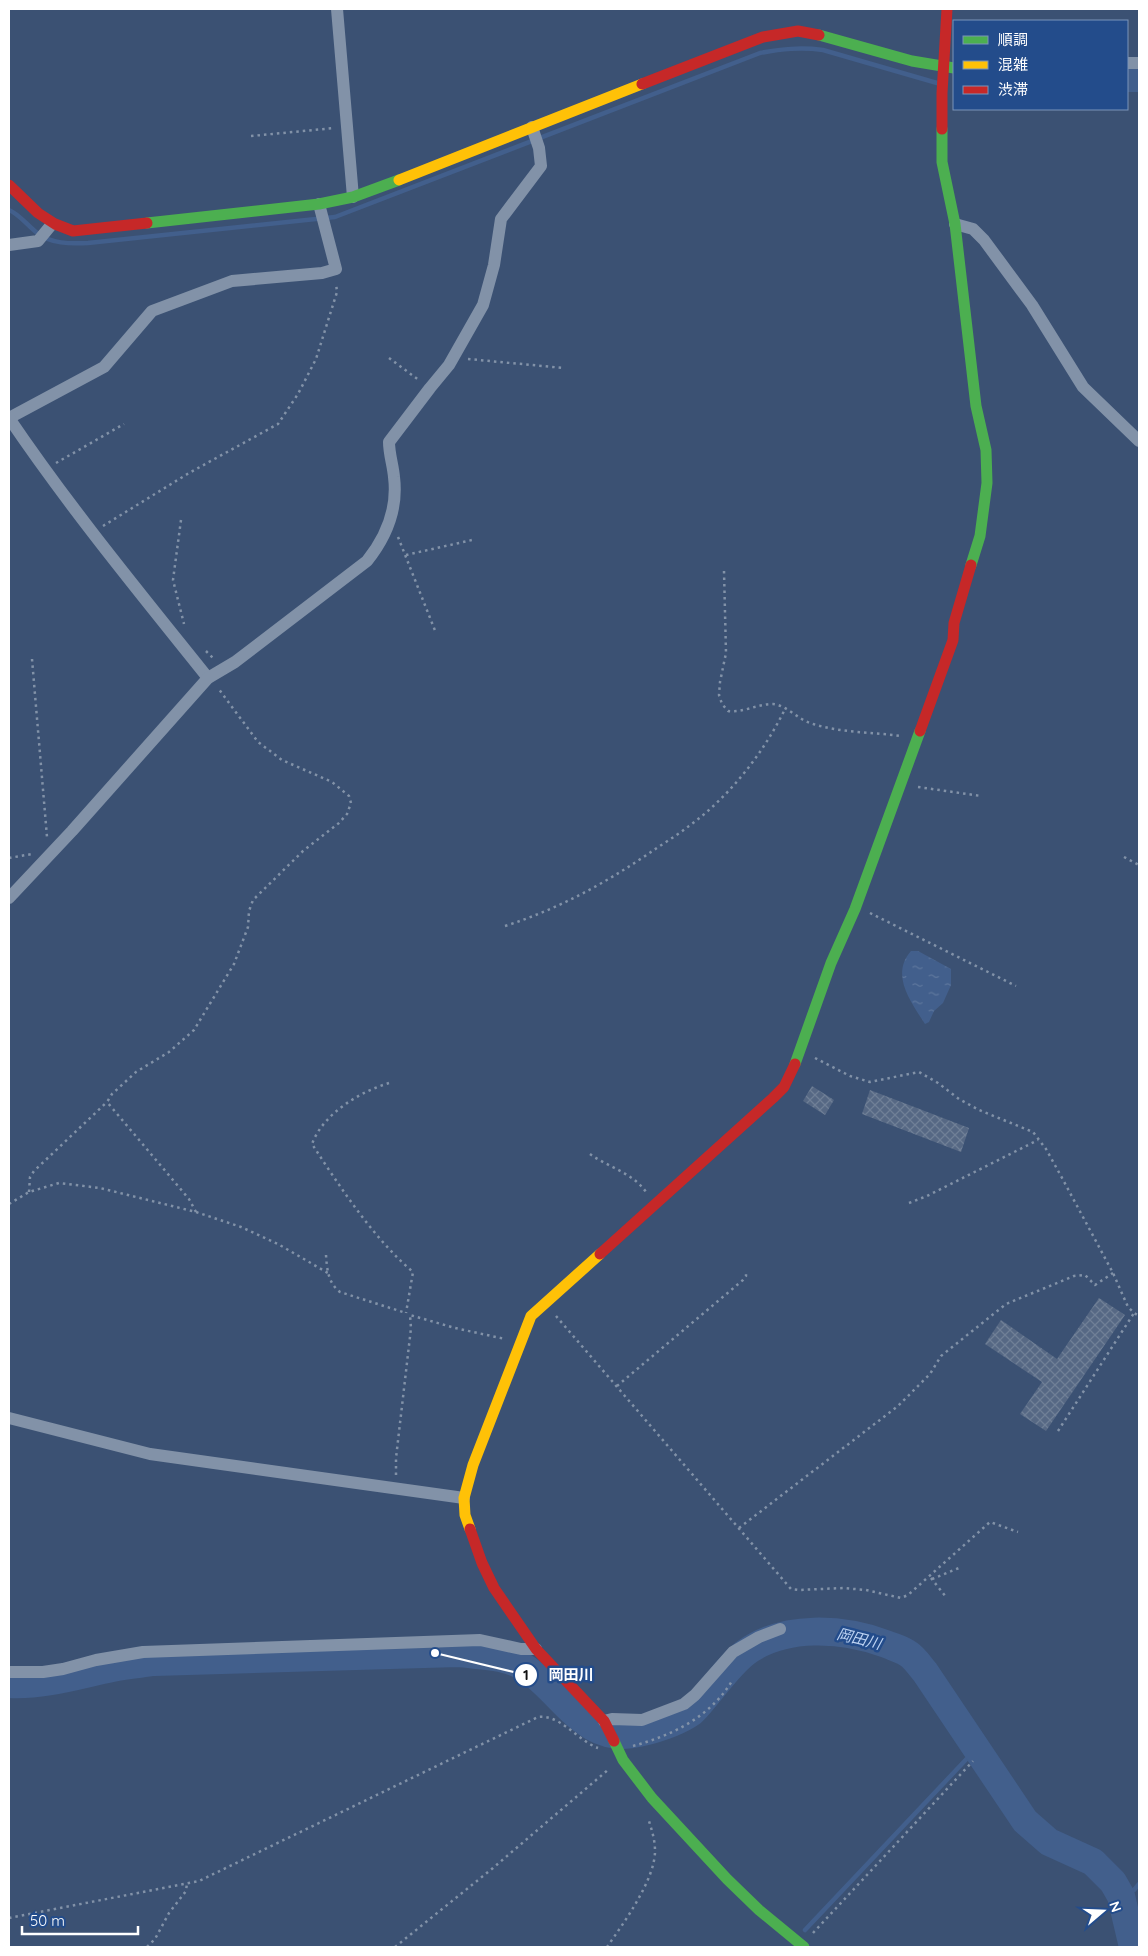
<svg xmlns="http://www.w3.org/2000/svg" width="1148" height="1956" viewBox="0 0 1148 1956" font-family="Quicksand,'Noto Sans JP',sans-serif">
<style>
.water{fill:url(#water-ripples)}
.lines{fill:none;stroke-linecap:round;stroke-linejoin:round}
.stream{stroke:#425f8c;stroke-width:4.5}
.river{stroke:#425f8c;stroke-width:28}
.building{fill:url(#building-cross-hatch)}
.path{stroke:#8292a8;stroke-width:2.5;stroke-dasharray:2.5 4;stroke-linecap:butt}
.street{stroke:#8292a8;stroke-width:12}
.fast{stroke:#4caf50;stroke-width:11}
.slow{stroke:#ffc107;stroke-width:11}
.jam{stroke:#c62828;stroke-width:11}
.labels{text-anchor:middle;stroke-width:5;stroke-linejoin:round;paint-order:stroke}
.water-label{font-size:15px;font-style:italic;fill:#bcd2f2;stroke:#234c8b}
.leader{fill:none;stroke:#fff;stroke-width:2}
.callout-dot{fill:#fff;stroke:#234c8b;stroke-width:2}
.mark-label{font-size:15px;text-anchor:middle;font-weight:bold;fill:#111}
.callout-label{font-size:15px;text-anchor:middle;font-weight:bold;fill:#fff;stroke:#234c8b;stroke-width:5;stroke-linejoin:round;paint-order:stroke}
</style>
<defs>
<pattern id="water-ripples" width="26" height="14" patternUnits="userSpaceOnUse" patternTransform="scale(1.25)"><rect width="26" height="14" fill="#425f8c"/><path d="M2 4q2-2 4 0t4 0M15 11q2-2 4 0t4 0" fill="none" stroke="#5e779d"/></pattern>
<pattern id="building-cross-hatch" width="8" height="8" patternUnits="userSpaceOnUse" patternTransform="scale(1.25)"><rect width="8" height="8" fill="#566884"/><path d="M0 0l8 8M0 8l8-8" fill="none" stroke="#6f7f96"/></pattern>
</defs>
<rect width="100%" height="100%" fill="#3b5173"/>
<path class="water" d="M911,951H918L951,969V985L943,1003L934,1011L929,1022L925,1024C911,1002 890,975 911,951Z"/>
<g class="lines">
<g class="stream">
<path d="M9,210C19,214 27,225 36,232C50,244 71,244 88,243L335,217L760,53C782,49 800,47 823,50L937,83"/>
<path d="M1121,1896L1134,1890L1139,1884"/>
<path d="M805,1930L976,1749"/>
</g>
<g class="river">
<path d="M1127,78H1139"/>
<path d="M9,1684C44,1686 78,1675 112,1668C126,1665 140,1664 154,1662L458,1653C480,1656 505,1655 524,1667C563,1692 584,1746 639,1733C656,1729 678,1722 692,1712C697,1708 702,1701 707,1695C719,1681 730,1665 745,1653C784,1624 843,1628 886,1644C893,1647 901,1649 907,1653C914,1657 920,1666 925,1672L1025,1821L1049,1842L1093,1862L1113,1882L1121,1896L1133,1947"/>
</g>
</g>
<g class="building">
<path d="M812,1086L834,1100L825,1115L803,1101Z"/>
<path d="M870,1090L969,1128L961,1152L862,1114Z"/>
<path d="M1099,1298L1125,1315L1046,1431L1020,1414L1042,1382L985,1344L1001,1320L1057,1359Z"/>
</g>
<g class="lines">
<g class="path">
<path d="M251,136L334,128"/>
<path d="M389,358L420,381"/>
<path d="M468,359L564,368"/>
<path d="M56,463L124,424"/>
<path d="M181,520L173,580L184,624"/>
<path d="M103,526L189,473L278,424L298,394L316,359L337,292L336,283"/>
<path d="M398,537L436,633"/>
<path d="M406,555L472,540"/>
<path d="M724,571L726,653L720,682L719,695L722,704L728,711C743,713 757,704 773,704C786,705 798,719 810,723C839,733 872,732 901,736"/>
<path d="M206,651L215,660"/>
<path d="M32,659L47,837"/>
<path d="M918,787L981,796"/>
<path d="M1124,857L1139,865"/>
<path d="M9,858L32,854"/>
<path d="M870,913L1016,986"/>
<path d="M505,926C558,909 602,885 648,854C661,845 676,836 689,826C729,797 763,754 785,709"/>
<path d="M815,1058L850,1076L870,1082L919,1072L938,1083L959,1099L979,1110L1033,1132L1046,1149L1061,1176L1113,1273L1128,1307L1134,1313L1139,1316"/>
<path d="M389,1083C359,1092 323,1114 312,1144C340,1187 374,1239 413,1272L406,1313"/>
<path d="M590,1154C608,1167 633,1173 646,1192"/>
<path d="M29,1192L30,1177L34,1171L107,1102"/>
<path d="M909,1203L927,1196L1038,1140"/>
<path d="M9,1204L29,1192L59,1183L100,1188L196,1212L241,1227L278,1244L328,1273"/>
<path d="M196,1212L189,1199L107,1102L112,1094L136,1072L169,1052L194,1030L234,964L248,927L249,911L253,900L303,851L339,823L347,814L351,803L349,796L332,782L282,760L258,742L218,688"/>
<path d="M326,1255C327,1269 328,1283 340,1292L406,1313"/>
<path d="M556,1316L791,1589L799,1590L843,1588L866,1590L901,1598L908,1595L990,1522L1018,1532"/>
<path d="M617,1386L743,1280L746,1276V1271"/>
<path d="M1058,1431L1134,1313"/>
<path d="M396,1475V1458L411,1328L410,1315L455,1328L505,1339"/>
<path d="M739,1528L898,1406L930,1374L941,1356L1006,1304L1074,1276L1085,1275L1095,1285L1113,1273"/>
<path d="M931,1578L946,1597"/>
<path d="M932,1579L959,1568"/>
<path d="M633,1746C673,1735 710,1717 732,1681"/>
<path d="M9,1918L199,1881L538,1717C560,1714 577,1740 598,1748"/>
<path d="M813,1933L973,1761"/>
<path d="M147,1947L155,1939L169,1913L186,1891L187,1883"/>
<path d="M395,1947L493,1868L609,1769"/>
<path d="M607,1947C623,1924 655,1880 655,1851C655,1840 652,1831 649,1821"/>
</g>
<g class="street">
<path d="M337,9L353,197"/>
<path d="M1127,63H1139"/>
<path d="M955,224L973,229L984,240L1032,305L1083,387L1139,441"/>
<path d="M9,245L38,241L52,224"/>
<path d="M9,418L104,367L152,311L232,281L322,273L336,269L319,204"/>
<path d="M9,418C70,508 140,593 208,678"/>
<path d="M9,898L72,831L208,678L235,662L367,561C387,536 398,509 394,477C393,465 389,454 389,442L430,388L449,365L483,305L494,265L501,219L541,166L539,148L532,127"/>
<path d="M9,1418L150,1454L464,1498"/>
<path d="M9,1672H43L63,1669L96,1660L143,1652L480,1640L521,1649H536"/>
<path d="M604,1721L612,1719L642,1720L684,1704L695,1695L733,1652L759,1637L780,1629"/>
</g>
<g class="fast">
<path d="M819,35L912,61L954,68"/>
<path d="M942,129V162L955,224L976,406L986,450L987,483L980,536L971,565"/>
<path d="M147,223L319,204L353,197L399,180"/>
<path d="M795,1064L831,963L855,909L920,731"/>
<path d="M614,1741L623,1760L652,1798L727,1879L759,1910L804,1947"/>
</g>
<g class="slow">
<path d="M399,180L642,84"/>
<path d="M470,1529L465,1515L464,1498L473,1465L531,1316L600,1254"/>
</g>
<g class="jam">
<path d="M642,84L763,37L798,31L819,35"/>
<path d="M942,129V93L947,9"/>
<path d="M9,185L38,213L55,224L73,231L147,223"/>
<path d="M920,731L953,640L954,623L971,565"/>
<path d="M600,1254L773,1098L784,1087L795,1064"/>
<path d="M470,1529L482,1563L494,1588L536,1649L604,1721L614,1741"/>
</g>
</g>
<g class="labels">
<g class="water-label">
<text transform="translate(859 1639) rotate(14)" y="5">岡田川</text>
</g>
</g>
<path class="leader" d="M435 1653L526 1675"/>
<g class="callout-dot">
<circle cx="435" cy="1653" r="5"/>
<circle cx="526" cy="1675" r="12"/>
</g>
<g class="mark-label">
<text x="526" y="1680">1</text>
</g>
<g class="callout-label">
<text x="571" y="1680">岡田川</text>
</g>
<rect width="1148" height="1956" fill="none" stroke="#ffffff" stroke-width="20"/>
<rect x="953" y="20" width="175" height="90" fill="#234c8b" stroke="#7b94b9"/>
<rect x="963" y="36" width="25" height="8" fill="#4caf50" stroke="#7b94b9"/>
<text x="998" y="45" font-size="15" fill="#ffffff">順調</text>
<rect x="963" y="61" width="25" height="8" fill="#ffc107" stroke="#7b94b9"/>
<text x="998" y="70" font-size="15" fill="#ffffff">混雑</text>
<rect x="963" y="86" width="25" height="8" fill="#c62828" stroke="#7b94b9"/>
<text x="998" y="95" font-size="15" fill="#ffffff">渋滞</text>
<g transform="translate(1103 1911) rotate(71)" stroke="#234c8b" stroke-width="4" paint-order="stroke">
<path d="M0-4L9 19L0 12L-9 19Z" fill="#ffffff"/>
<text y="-8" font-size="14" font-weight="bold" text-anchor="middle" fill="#ffffff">N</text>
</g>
<path d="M22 1926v8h116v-8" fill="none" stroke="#ffffff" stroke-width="2.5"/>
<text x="30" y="1926" font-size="15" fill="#ffffff" stroke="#234c8b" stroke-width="4" paint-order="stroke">50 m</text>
</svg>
